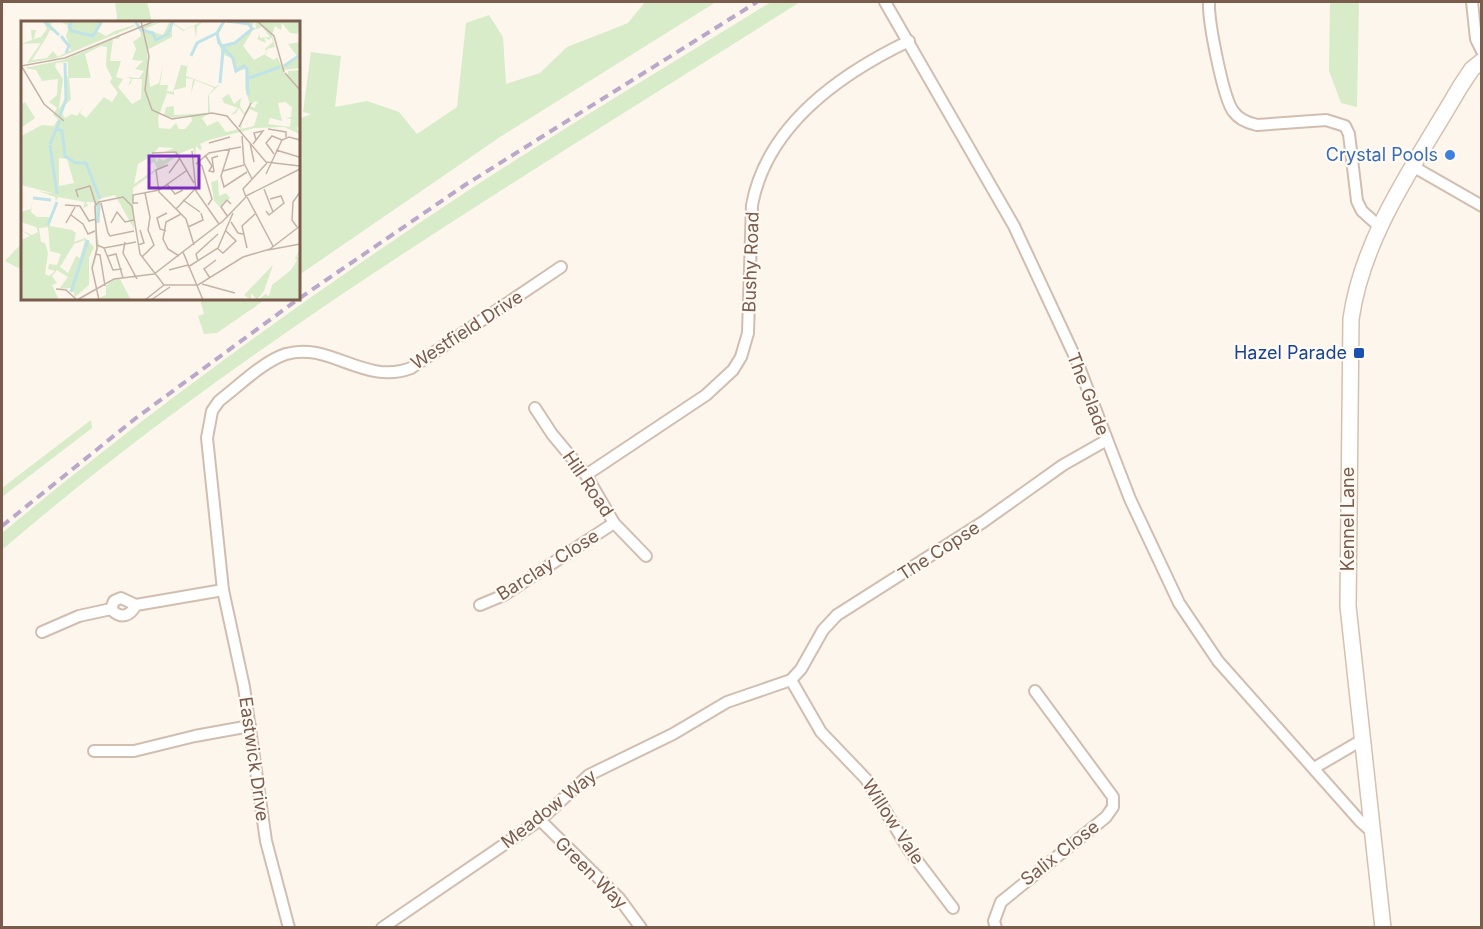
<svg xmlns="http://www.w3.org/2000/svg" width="1483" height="929" viewBox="0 0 1483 929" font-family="Inter,sans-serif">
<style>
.green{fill:#d8ecc9}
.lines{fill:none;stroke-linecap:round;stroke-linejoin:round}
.street-casing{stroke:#d1beb0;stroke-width:14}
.secondary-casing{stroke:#d6c0b0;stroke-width:18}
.street{stroke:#fff;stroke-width:10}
.secondary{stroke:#fff;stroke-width:15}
.rail{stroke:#b9a8c9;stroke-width:4;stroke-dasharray:9 6;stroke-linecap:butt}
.shop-dot{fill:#3f7fe0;stroke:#fffaf3;stroke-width:2}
.transit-dot{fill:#1a4fb4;stroke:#fffaf3;stroke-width:2}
.labels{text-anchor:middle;stroke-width:4.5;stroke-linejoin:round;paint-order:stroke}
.shop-label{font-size:18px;fill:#366cbe;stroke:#fffaf3;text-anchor:end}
.street-label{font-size:18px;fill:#7a5c4d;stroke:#fffaf3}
.transit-label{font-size:18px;fill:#164399;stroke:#fffaf3;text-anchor:end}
.inset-river{fill:none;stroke:#bfe3e8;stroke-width:3}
.inset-road{fill:none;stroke:#c5b3a7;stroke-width:1.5}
.view{fill:#7b2cbf;fill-opacity:0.15;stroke:#7b2cbf;stroke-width:3}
.inset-edge{fill:none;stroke:#7a5c4d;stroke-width:3}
</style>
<rect width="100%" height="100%" fill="#fdf6ec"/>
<g class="green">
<path d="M115,2H147L152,22H115L117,17Z"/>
<path d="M645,2H716L500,137L299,275V119L311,114L303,112L311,52L341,56L335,107L367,101L399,112L417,134L457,107L466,23L489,15L503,37L506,84L540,73L567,47L628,23Z"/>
<path d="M771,2H800C528,175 247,339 2,550V533C151,409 309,295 472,188C570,124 671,64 771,2Z"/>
<path d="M1330,2H1359L1357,107L1341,103L1329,71Z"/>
<path d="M22,243V270L5,261Z"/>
<path d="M200,299V298L266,299L217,333L204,334L198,316L204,314Z"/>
<path d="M91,420L92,428L2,497V488Z"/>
</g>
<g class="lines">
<defs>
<g id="street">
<path d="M885,2L1014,226L1076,359L1130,499L1179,603L1218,661L1360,821L1372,832"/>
<path d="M1209,2C1208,21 1223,97 1233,111C1239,120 1248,123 1257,125L1326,120L1345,126L1349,134L1357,201L1362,211L1381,228"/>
<path d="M1472,2L1476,39L1482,51"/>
<path d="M1414,167L1482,206"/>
<path d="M535,408L552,434L586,475L614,523L646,556"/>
<path d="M586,475L706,395L733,370L741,357L748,333L752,205C767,125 840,74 909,41"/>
<path d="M480,605L504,595L614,523"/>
<path d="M111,609L114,601L121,598L136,605"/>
<path d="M42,632L79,616L111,609C121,620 130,616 136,605L223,590"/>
<path d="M791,680L821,732L866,779L909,850L953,908"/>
<path d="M94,751H134L195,736L250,726"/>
<path d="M1314,768L1362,740"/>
<path d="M540,820L619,898L641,928"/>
<path d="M289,928L266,841L244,687L223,590L207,438L212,411L219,401C239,386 262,362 286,354C329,341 365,386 411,368L561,267"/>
<path d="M382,928L540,820L589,775L673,734L727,702L791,680L801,669L823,630L837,615L983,522L1063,465L1107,440"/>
<path d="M996,928L994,921L1001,902L1106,817L1113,807V797L1035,691"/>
</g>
<path id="secondary" d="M1383,928L1348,606L1351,319C1363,234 1418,160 1460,87L1472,69L1482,61"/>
</defs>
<use href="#street" class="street-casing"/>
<use href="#secondary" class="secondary-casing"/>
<use href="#street" class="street"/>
<use href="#secondary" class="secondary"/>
<path class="rail" d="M2,526L136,418L297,300L465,185L757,2"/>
</g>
<circle class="shop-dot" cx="1450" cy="155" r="6"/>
<rect class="transit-dot" x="1353" y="347" width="12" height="12" rx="3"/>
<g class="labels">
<g class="shop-label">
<text x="1438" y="161">Crystal Pools</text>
</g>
<g class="street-label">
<text transform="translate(751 262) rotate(-88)" y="6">Bushy Road</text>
<text transform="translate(467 330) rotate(-33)" y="6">Westfield Drive</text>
<text transform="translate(1088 394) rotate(69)" y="6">The Glade</text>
<text transform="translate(588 484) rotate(56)" y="6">Hill Road</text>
<text transform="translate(1348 519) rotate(-90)" y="6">Kennel Lane</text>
<text transform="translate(939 551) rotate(-33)" y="6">The Copse</text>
<text transform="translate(548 565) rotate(-32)" y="6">Barclay Close</text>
<text transform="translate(254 759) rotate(82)" y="6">Eastwick Drive</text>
<text transform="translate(549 809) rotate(-38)" y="6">Meadow Way</text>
<text transform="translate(893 822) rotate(57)" y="6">Willow Vale</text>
<text transform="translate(1060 853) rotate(-38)" y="6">Salix Close</text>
<text transform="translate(591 873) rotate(45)" y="6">Green Way</text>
</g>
<g class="transit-label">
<text x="1347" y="359">Hazel Parade</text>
</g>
</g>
<g transform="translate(21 21)">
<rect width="279" height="279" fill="#fdf6ec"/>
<path d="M22,0H30V4L32,0L29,7L36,12L29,9L25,17L11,39L26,37L32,30L37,36L50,29L45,15L48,5L38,0H51L50,5L52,0H81L74,9L85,15L94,10L113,4L114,5L37,37L6,42L24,16L20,22L0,23L11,19L10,9H15L13,18L20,16L26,8ZM142,0L124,8L142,14L149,0L163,9L182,0L176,6L175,17L173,5L162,10L151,2V16L126,29L129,66L138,62L142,43L139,64H147L146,70L152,71L160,44L166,45L167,41L165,55L194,66L199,63L188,74L189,92L181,97L186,105L197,100L205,111L219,108V106L221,102L220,108L233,105L237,92L229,88L224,95L218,87L215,92L210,94L217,87L203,82L201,77L208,73L213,83L220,77L219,85L223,92L229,85L234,87L235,82L239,84L235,80L229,84L224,67L225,48L214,51L210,37L201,33L195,13L179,19L198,10L202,0H234L231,5L235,8L234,0H279L277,13L269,12L261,2L260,9L254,5L251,14L254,26L246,28L244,34L253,39L256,36L261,46L276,35L267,23L279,21V47L262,49L266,56L267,50L279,49V108L275,106L279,113L263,106L234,107L188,119L179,123L181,128L179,129L175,125L174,139L172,127L160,132L112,167L113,208L94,174L77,178L80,181L75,205L78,224L71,253L75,227L73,181H65L67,185L62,187L64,181L37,176L35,180L34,176L17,170L35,173L0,164V115L21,104L33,105L37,98L32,94L36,87L28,81L36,74L37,58L21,60L15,49L3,47L43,39L62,31L100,13L115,7L100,13L98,18H92L89,40H100L95,56L102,58L97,66L111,83L120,78L121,58H111L110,62L107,65L110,58L105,56L118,57L123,50L114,48L122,40L111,39L115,28L112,21L120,15L118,6ZM204,1L223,2L230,7L216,20L202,24L197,14ZM241,6L249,16L239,17V13L236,18L245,22L243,16L248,19L250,16L252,21L244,28L246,32L233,39L222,25L232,9ZM80,25L86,26L85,45L91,57L89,61L97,72L91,81L83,76L65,97L59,92L63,85L56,95L51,93L44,97L39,90L50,78L48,57H70L64,33ZM47,41V56L43,57L45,77L38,88L42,58L34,46L35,42ZM165,57L172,58L170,73L174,59L193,67L187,75V92L153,94V69L165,66ZM146,72L153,74V85L145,86L143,94L152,97L170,95L171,100L164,108H158L155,102L149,108L138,107L137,97ZM264,81L271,86L270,96L265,97L270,98L269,106L247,103L249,97L261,100L257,82ZM138,126L153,127L141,132H155L142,140L138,137L136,142L132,133ZM132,134L128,144L133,141L136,147L113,163L117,143ZM38,137L46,138L53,162L38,165ZM4,81L14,97L0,107V84ZM197,159L198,175L205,172L209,177L199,186L193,180L190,161ZM12,177L10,191L16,196H29V205L51,209L55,212L53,221L64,217L73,226L68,237V264L54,276L51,267L38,268L47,256L36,249L31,255L36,262L31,264L38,279H1L0,219L9,215L0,209L11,214L17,211L15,206L0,201V191L10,188ZM27,206L29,230L40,233L36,244L28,243L27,248L34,250L28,255L24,253L27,232L24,222L20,221L18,207ZM64,219L59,237L55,235L47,252L39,246L53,223ZM279,229V232L275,237L279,235V279H237L244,273L248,275L251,264L270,249L276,239L274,237ZM252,244L243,270L236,279L230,272V279L223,274ZM94,258H99L110,279H73L85,274V265Z" fill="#d8ecc9" fill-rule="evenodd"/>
<path class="inset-river" d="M23,0L38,14M51,0L48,6L51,10L72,15L81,0M114,0L120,9L132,12L135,19L147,13L152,0M203,0L196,12L198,22L212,37L215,50L223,45L226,48L227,74M40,15L48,25L45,32M201,25L214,22L231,8L228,3L206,0M170,35L176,22L196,12M263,45L279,34M228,57L259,46M199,62L202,29M39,95L45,78L44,42M36,108L41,110L44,135L55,142M29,123L39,99M29,124L36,173M55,142H65L79,178M12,177L30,179M77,202L78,183M27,204L36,181M50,271L67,219"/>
<path class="inset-road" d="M120,0L128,35L124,69L131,89L151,98L191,92L206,95L245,141L279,145M236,0L253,15L263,51M0,45L44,37L134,0M1,46L23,83L43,100M264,52L279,69M218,106L230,82M247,108L265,111V116M221,115L223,142L231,158M188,122L209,116M229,122L233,141M232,123L242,110L233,112L235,119M209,127L200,155L203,166L226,151M255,129L278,136M171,130L175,170L198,203M131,132L155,131L173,162M253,133L245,122L251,115L261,119M184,134L191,145L188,150L193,151M176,141L181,145L191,178L187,184M175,143L188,132L220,126M147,144L135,149L138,171L165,198L173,224M202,150L223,144M193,151L191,137L197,135M148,152L159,137M245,153L261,119L268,116L279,119M146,163L154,173L162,169M243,168L252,191M225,175L279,148M57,176L55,169L69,165L75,184M225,176L222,168L246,142M226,176L252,225M162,179L179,191M80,182L87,212M117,182H112V174L138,169L165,150M44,184L59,185L68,200L75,198M155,188L175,167M245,190L248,194L263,182L260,175L249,178M50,194L62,203L67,213L74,210M207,196L200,186L206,179L210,183M210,201L217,212L222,213M45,202L54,186M90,202L96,191L104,201L113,199M167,206L182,199L180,192M276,206L271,199L272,181L279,171M145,210L139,208L136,197L146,192M87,212L89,215L113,210M104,221L102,232L116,258M76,224L83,227L115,221M117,224L123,222L119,209M83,227L92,249L101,248M226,227L221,205L234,193M197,228L202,232L215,220L205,210M249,228L279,205M247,229L279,223M162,231L182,279M74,233L79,234L84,265M87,235L95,233L102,257M158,235L147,228L142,218L145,201L160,193M121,236L133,224L127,209L129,196L124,172M177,240L175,233L197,213M167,246L197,227L212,192M148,249L167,244M189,257L183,248L195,239M181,263L214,272M35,268L45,269L56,279M56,279L93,258L133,253L202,200L225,176M78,279L71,247L76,228L74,185L78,181L102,176L111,185L119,233L143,264M124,279L143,264H177L222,236L249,228M130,279L149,266"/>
<path class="view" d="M128,135H178V167H128Z"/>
<rect width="279" height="279" class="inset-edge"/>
</g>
<rect width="1483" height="929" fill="none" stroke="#7a5c4d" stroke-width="6"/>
</svg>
